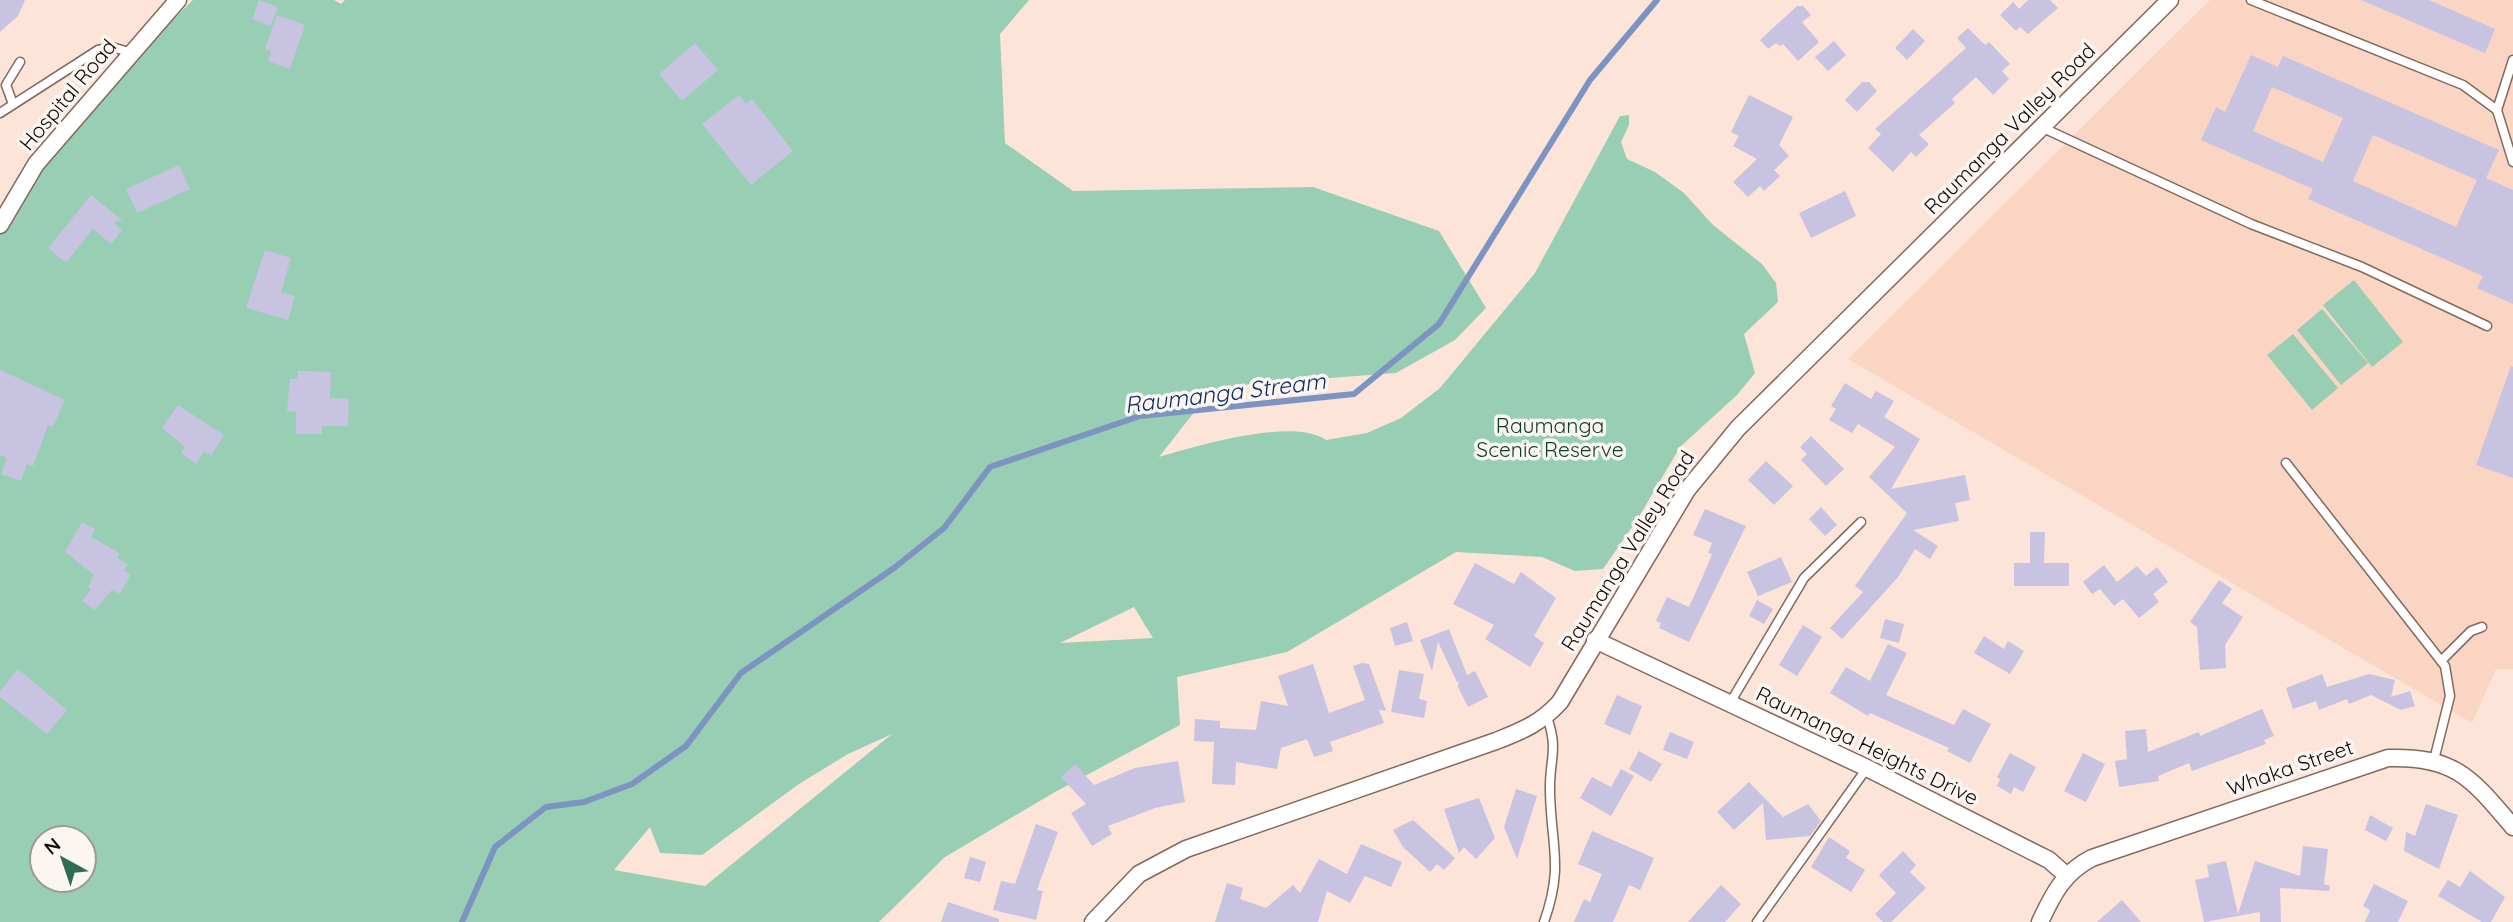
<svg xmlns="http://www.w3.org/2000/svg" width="2513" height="922" viewBox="0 0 2513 922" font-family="Quicksand,sans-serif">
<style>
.built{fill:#fbd5c3}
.green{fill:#98ceb4;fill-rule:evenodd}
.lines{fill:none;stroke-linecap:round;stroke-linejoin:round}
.stream{stroke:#7b94c1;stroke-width:6}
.building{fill:#c7c3e0;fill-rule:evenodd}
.service-casing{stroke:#83695c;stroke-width:11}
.minor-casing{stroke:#83695c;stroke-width:19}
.service{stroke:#fff;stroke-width:8}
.minor{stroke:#fff;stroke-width:16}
.labels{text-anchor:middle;stroke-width:7;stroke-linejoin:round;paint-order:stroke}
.street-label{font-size:21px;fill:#150b07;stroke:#fcf6f3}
.park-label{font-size:21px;fill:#0c3e2c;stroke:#fcf6f3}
.water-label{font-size:23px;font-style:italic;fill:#112e65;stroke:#fcf6f3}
</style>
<rect width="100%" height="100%" fill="#fde4d8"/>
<path class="built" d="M2210,0H2513V669H2496L2472,723L1848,359Z"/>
<g class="green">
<path d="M193,0H334L341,4L345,0H1029L1000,34L1005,143L1073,191L1313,187L1439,231L1486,308L1455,340L1396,373L1249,384L1206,397L1159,457C1197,446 1292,417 1326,440L1367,433L1401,418L1440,388L1535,273L1620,116L1629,115V125L1621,142L1627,159L1655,172L1684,193L1713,225L1762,264L1776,283L1778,302L1744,334L1755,373L1737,395L1680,447L1637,520L1603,569L1575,571L1542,557L1456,552L1287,652L1177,677L1180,725L1055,792L945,857L879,922H0V214L52,140ZM1134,607L1153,638L1060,643ZM892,734L705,886L614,870L650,827L660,853L702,855L799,784L848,754ZM42,838H84V880H42Z"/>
<path d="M2354,280L2403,342L2372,367L2323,305Z"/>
<path d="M2322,309L2368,363L2341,385L2297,330Z"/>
<path d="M2293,334L2338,388L2312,410L2267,355Z"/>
</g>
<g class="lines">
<path class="stream" d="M462,922L495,847L546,807L584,802L632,784L686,746L741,673L894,568L944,528L990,467L1140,416L1354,394L1439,324L1590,80L1657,0"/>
</g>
<g class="building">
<path d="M0,0H25L18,16L0,32Z"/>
<path d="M259,0L278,7L270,26L252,19Z"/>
<path d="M2028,0H2050L2058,8L2028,34L2020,27L2016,31L2000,15L2013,2L2019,9Z"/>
<path d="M2361,0H2429L2495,29L2485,53Z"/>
<path d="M1797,6H1803L1811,15L1802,22L1819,42L1798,61L1783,44L1780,46L1776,43L1768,49L1760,40Z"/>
<path d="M277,15L305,25L290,69L268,61L271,51L265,49Z"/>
<path d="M1968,28L1985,45L1989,42L2010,64L2002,71L2009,79L1993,95L1976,77L1952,99L1955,103L1919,135L1929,144L1916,157L1911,152L1893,172L1868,148L1881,134L1875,129L1966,48L1957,38Z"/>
<path d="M1913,29L1925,41L1907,60L1895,48Z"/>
<path d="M1834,41L1846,55L1828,71L1815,57Z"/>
<path d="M695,43L718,70L682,101L659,74Z"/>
<path d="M2251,55L2278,67L2283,56L2499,150L2486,178L2513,190V304L2477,288L2483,276L2308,199L2313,189L2201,140L2216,107L2225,112ZM2272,87L2343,118L2323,162L2253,131ZM2373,135L2477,180L2456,227L2353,181Z"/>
<path d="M1862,82H1869L1877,91L1857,112L1845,100Z"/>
<path d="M739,95L746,104L752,99L793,151L751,185L702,124Z"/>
<path d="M1749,95L1793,117L1779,145L1789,156L1774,170L1780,176L1764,191L1760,186L1748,197L1733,182L1757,159L1733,146L1739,136L1731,132Z"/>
<path d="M179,165L190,189L137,213L126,189Z"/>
<path d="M1845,191L1856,216L1811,238L1799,213Z"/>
<path d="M91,195L122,220L114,223L122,230L111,244L93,229L66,263L48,248Z"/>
<path d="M265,250L291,258L281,292L295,296L288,320L246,308Z"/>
<path d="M2511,366L2513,367V478L2476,465Z"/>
<path d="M0,370L65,400L53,427L48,425L33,466L27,464L21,481L1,474L7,458L0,455Z"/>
<path d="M298,371L331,372L330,398L349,399L348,426H322V434H296V412L287,411L290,379H298Z"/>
<path d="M1845,383L1871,399L1876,391L1894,401L1884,417L1920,439L1891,489L1965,475L1970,500L1955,503L1959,521L1913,530L1938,546L1930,559L1915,549L1899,576L1842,639L1830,628L1863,592L1855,586L1907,513L1869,477L1895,447L1858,424L1852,433L1829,420L1836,409L1831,406Z"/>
<path d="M178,405L224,435L211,456L204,451L196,464L181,453L185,447L162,428Z"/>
<path d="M1811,436L1844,469L1826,486L1801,460L1807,454L1800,447Z"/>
<path d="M1766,461L1793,486L1774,505L1748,480Z"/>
<path d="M1821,507L1837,525L1825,536L1809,519Z"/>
<path d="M1705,509L1746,526L1689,642L1659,628L1661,623L1656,621L1667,597L1689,607L1703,576L1712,554L1708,553L1712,543L1693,535Z"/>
<path d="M82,522L95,529L91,537L120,553L117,558L128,564L124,571L131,574L120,594L112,590L95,610L82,601L91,589L88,587L94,575L65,552Z"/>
<path d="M2030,532H2045L2044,563H2069V586H2014V563H2030Z"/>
<path d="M1781,557L1792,582L1758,596L1747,572Z"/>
<path d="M1475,563L1514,584L1521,572L1556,598L1534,636L1544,643L1530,667L1485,639L1494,625L1453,604Z"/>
<path d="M2104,565L2117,582L2137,566L2146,576L2157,567L2168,582L2153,594L2159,602L2139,618L2123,599L2114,606L2100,589L2092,594L2083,582Z"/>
<path d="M2219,580L2232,589L2222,603L2243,617L2225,645L2226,668L2200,670L2197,627L2190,622Z"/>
<path d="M1757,600L1773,609L1764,624L1749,616Z"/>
<path d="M1885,619L1904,624L1899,643L1880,638Z"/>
<path d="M1407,622L1413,641L1395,646L1390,628Z"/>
<path d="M1803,625L1822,637L1797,676L1779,665Z"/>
<path d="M1449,629L1467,675L1475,671L1488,697L1468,707L1458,687L1459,681L1457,682L1438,642L1432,671L1420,640Z"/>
<path d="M1984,636L2004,649L2008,641L2024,651L2010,674L1974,653Z"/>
<path d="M1888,644L1907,653L1886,695L1954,725L1963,709L1991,724L1970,763L1947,751L1949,748L1870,713L1868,716L1830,693L1846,667L1870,681Z"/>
<path d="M1362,663L1369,664L1386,711L1379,710L1384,723L1330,742L1333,751L1314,757L1307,739L1281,748L1277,769L1236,762L1235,785L1212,784L1214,742L1194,741L1195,719L1220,721V728L1256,730L1261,701L1288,706L1278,676L1313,664L1329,713L1365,700L1353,666Z"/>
<path d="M18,669L67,710L47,734L0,697V691Z"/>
<path d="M1399,670L1424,674L1419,699L1427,701L1424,718L1391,712Z"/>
<path d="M2322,674L2327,687L2369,674L2395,680L2391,697L2410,691L2415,706L2401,710L2371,695L2349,704L2347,699L2319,710L2316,701L2293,709L2286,688Z"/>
<path d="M1617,695L1642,706L1630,735L1604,724Z"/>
<path d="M2262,709L2274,736L2264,740L2266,744L2192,771L2189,763L2158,776L2159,781L2119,787L2115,761L2127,759L2125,731L2146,729L2148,752L2199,732L2200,736Z"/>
<path d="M1670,732L1694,742L1687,759L1663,750Z"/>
<path d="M1639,751L1662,764L1651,782L1629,769Z"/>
<path d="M2010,753L2036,767L2023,792L2014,787L2011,794L1997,786L2000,779L1997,777Z"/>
<path d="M2083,753L2105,764L2086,802L2064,791Z"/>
<path d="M1178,761L1185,802L1155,808L1108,826L1112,834L1092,846L1071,813L1086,804L1061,777L1075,764L1094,785L1135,768Z"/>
<path d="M1621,769L1634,776L1611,816L1580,798L1592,777L1611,787Z"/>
<path d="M1749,782L1783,817L1808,804L1821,821L1810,836L1766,840L1763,803L1734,830L1717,812Z"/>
<path d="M1516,789L1537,796L1517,859L1504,827Z"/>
<path d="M1479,798L1495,838L1476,859L1464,847L1459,853L1444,809Z"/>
<path d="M2426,804L2458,815L2439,869L2404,851L2406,832L2415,836Z"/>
<path d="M2370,815L2393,828L2386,841L2365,830Z"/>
<path d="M1413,820L1455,858L1444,870L1437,864L1430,872L1403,847L1393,830Z"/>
<path d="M1036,824L1058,832L1037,890L1043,891L1036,920L993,910L1001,881L1015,884Z"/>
<path d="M1592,831L1654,858L1640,890L1629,885L1613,922H1574L1584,899L1590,902L1602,874L1578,864Z"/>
<path d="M1829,837L1850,851L1846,858L1865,870L1851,892L1811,867Z"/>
<path d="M1361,844L1402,862L1391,887L1365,876L1350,903L1327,891L1318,922H1215L1227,883L1243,888L1240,899L1266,908L1293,885L1300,893L1319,859L1347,874Z"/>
<path d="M2303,846L2328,849L2324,884L2330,886L2329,891L2280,888L2281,922H2260V912L2204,922L2195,880L2209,877L2207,865L2226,861L2238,914L2255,861L2300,876Z"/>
<path d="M1903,851L1916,865L1910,872L1926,888L1891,922H1883L1875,914L1896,893L1879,875Z"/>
<path d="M970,857L986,862L980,882L964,878Z"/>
<path d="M2470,871L2505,897L2491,922H2482L2438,896L2448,880L2460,887Z"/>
<path d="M2374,884L2408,901L2398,922H2365L2370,910L2363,906Z"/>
<path d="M1721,885L1741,904L1725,922H1688Z"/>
<path d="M2122,900L2141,922H2097Z"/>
<path d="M948,902L999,919V922H941Z"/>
</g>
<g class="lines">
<defs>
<g id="service">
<path d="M2251,0L2463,85L2497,110"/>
<path d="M2513,60L2497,110L2513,162"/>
<path d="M13,104L6,85L20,62"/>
<path d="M0,113L98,50L112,47L132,53"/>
<path d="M2041,127L2251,224L2362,267L2487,326"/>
<path d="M2286,463L2445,666L2450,696L2434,760"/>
<path d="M2441,661L2471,631L2482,627"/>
<path d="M1730,703L1804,578L1861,522"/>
<path d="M1544,922C1564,866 1551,846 1550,792C1549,759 1559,751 1547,717"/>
<path d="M1757,922L1867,768"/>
</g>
<g id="minor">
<path d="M0,225L36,164L178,0"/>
<path d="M1595,640L1867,768L2049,860L2066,875"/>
<path d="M1093,922L1139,874L1186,849L1496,741C1522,731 1541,723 1560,702L1687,490L1738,428L2170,0"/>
<path d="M2040,922C2053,894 2064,872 2092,858L2388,758C2456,756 2472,779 2513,827"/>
</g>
</defs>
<use href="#service" class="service-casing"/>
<use href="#minor" class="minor-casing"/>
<use href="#service" class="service"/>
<use href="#minor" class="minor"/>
</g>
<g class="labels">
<g class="street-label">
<text transform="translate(68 95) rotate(-50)" y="7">Hospital Road</text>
<text transform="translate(2010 129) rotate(-45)" y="7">Raumanga Valley Road</text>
<text transform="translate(1628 551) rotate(-58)" y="7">Raumanga Valley Road</text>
<text transform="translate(1867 746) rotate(26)" y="7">Raumanga Heights Drive</text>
<text transform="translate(2290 768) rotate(-19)" y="7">Whaka Street</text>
</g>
<g class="park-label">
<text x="1550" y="433">Raumanga<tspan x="1550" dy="24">Scenic Reserve</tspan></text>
</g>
<g class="water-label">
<text transform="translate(1225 393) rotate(-7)" y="8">Raumanga Stream</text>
</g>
</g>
<g transform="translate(63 859) rotate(320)"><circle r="33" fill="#fcf6f3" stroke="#a09895" stroke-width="2"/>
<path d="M0-5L12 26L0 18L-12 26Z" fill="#316b54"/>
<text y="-10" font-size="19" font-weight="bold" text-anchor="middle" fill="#150b07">N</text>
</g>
</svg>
